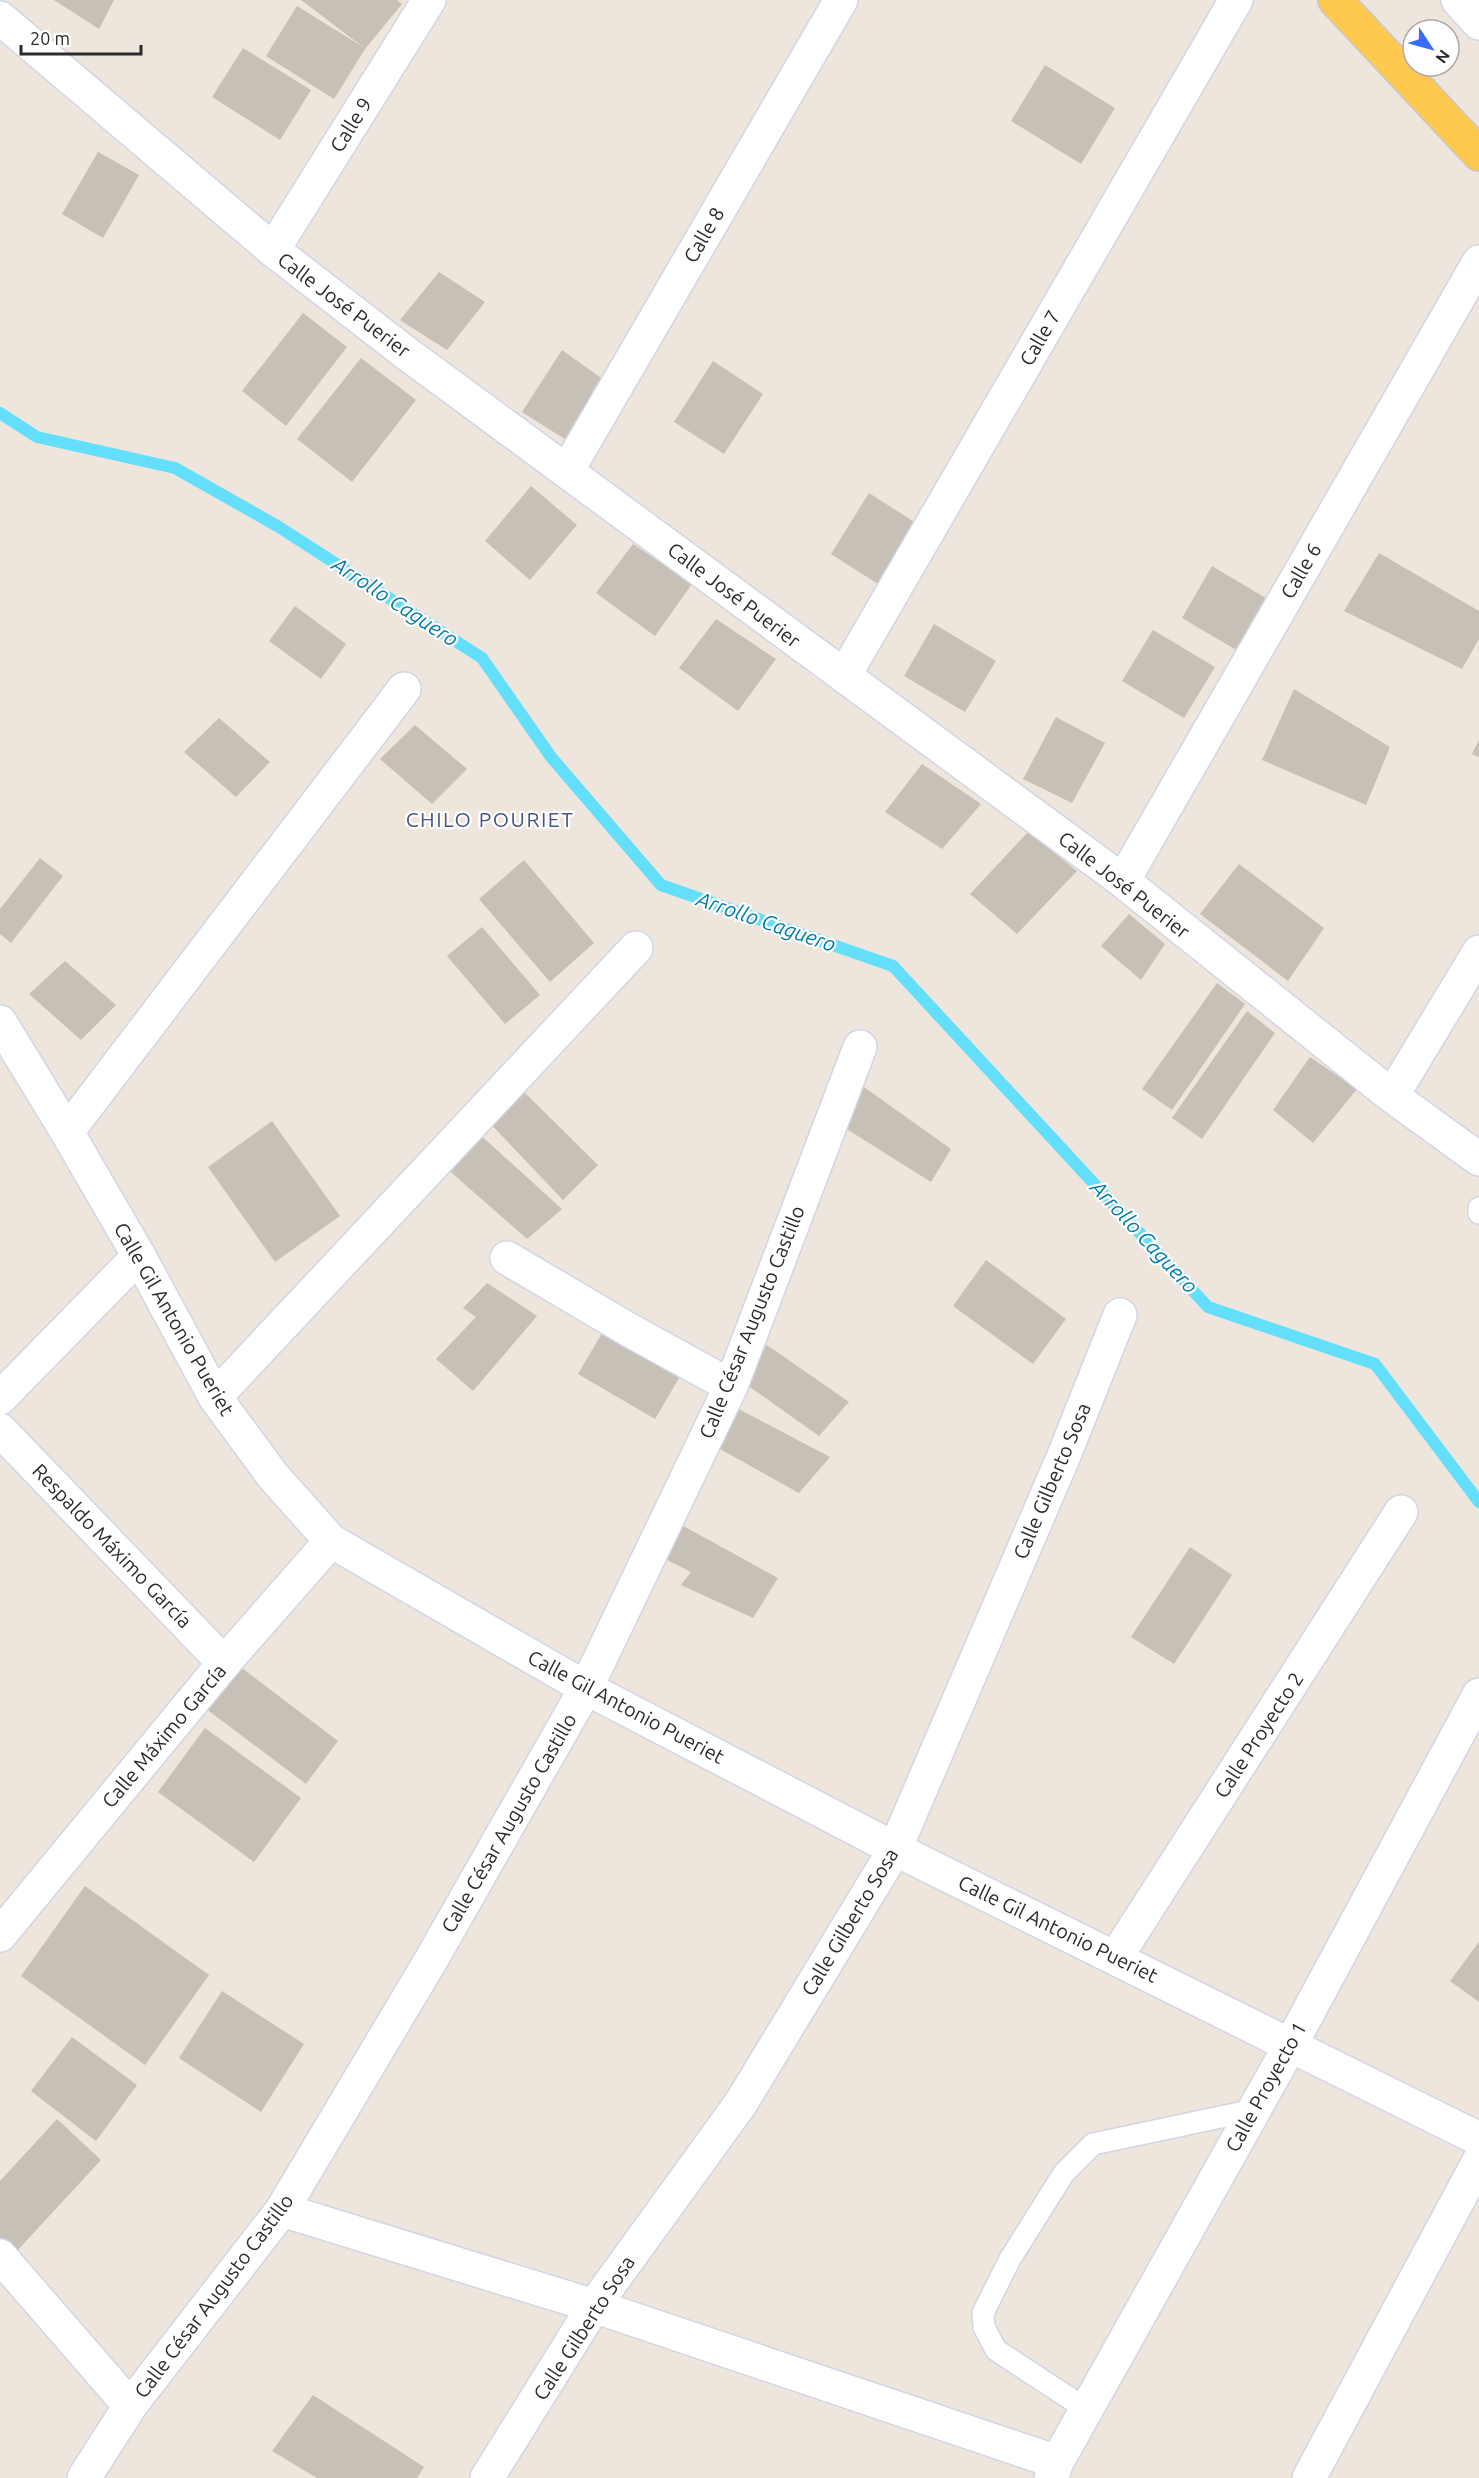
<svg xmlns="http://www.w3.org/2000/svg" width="1479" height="2478" viewBox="0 0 1479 2478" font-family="Ubuntu,sans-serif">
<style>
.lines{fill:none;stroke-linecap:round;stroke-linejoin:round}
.stream{stroke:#63dffc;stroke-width:12}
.building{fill:#c6c0b7}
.lane-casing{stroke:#d1d6e5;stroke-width:24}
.street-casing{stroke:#d1d6e5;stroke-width:36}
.primary-casing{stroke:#c8c8c8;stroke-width:36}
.lane{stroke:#fff;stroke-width:21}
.street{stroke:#fff;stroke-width:33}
.primary{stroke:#ffc950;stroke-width:33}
.labels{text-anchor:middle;stroke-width:4.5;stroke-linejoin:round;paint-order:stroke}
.street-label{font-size:20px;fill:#2b2b2b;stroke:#fff}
.water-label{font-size:21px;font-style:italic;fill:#007caa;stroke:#fff}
.neighbourhood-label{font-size:21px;letter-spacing:1.5px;fill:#465581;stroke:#fff}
</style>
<rect width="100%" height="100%" fill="#eee5dc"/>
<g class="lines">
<path class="stream" d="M0,413L37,437L175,468L279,527L482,658L551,757L661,885L893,966L1208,1307L1375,1364L1479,1502"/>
</g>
<g class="building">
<path d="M54,0H114L99,29Z"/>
<path d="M301,0H397L402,4L365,49L334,99L266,56L297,6L363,47Z"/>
<path d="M243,48L311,90L280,140L212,97Z"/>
<path d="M1045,65L1115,108L1081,164L1011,121Z"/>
<path d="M98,152L139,175L103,238L62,214Z"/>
<path d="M439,272L485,302L447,350L400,320Z"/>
<path d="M303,313L347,347L286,426L242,391Z"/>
<path d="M562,350L611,385L579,448L522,412Z"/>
<path d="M361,358L416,400L352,482L297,439Z"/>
<path d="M713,361L763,394L724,454L674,422Z"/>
<path d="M531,486L577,525L530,580L485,541Z"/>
<path d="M869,493L919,525L881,586L831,554Z"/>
<path d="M633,544L692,584L655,636L596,593Z"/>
<path d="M1379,553L1479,611V639L1462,669L1344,611Z"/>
<path d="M1212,566L1274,603L1243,654L1182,618Z"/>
<path d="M295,606L346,644L321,679L269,641Z"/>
<path d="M716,619L776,659L738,711L679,668Z"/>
<path d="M934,624L996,661L965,712L904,676Z"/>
<path d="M1153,630L1215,667L1184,718L1122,681Z"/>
<path d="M1294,689L1390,747L1366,805L1262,760Z"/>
<path d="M1056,717L1105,743L1072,803L1023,779Z"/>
<path d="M219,718L270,762L236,797L184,752Z"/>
<path d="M415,725L467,769L432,804L380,759Z"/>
<path d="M1479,740V757L1472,754Z"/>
<path d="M922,764L981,804L942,849L885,812Z"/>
<path d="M1028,832L1077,871L1017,934L970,894Z"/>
<path d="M40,858L63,876L11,943L0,934V909Z"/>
<path d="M524,860L594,943L550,982L479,899Z"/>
<path d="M1239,864L1324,928L1288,981L1200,914Z"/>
<path d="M1129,914L1165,944L1141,980L1101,946Z"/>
<path d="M482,927L540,995L505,1024L447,956Z"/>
<path d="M65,961L116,1005L81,1040L29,994Z"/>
<path d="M1217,983L1245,1004L1172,1110L1142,1089Z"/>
<path d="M1247,1011L1275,1033L1202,1139L1172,1118Z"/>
<path d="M1310,1057L1357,1089L1313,1143L1273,1110Z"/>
<path d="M517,1085L598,1165L563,1200L485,1118Z"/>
<path d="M861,1085L951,1149L931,1182L837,1123Z"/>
<path d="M272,1121L340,1216L275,1262L208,1167Z"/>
<path d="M477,1132L562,1209L527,1239L445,1167Z"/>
<path d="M986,1260L1066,1319L1033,1364L953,1306Z"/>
<path d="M487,1283L537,1316L473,1391L436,1359L476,1317L463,1308Z"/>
<path d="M602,1333L679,1378L655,1419L578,1374Z"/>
<path d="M767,1345L849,1402L819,1436L740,1380Z"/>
<path d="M731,1405L830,1457L799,1493L711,1444Z"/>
<path d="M678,1523L778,1578L753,1618L681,1585L691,1572L657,1555Z"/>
<path d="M1190,1547L1232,1575L1174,1664L1131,1637Z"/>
<path d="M238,1665L338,1741L306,1784L205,1708Z"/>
<path d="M205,1728L301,1798L254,1862L158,1792Z"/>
<path d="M85,1886L209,1975L145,2065L21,1976Z"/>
<path d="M1479,1942V2002L1450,1981Z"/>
<path d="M222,1991L304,2044L261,2112L179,2058Z"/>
<path d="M72,2037L137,2085L96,2141L31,2091Z"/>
<path d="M57,2119L101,2160L15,2253L0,2239V2181Z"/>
<path d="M313,2395L424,2467L417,2478H317L272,2451Z"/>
</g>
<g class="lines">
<defs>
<g id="lane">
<path d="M1479,1208V1213"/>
<path d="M1086,2409L996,2350L984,2327L983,2313L1010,2259L1064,2173L1093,2144L1254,2110"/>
</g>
<g id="street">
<path d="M1458,0L1479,23"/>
<path d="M0,18L273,250L406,353L1123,881L1392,1096L1479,1159"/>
<path d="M273,250L429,0"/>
<path d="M567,471L841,0"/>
<path d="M844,676L1236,0"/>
<path d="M1123,881L1479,262"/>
<path d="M0,1022L67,1132L139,1256L215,1397L273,1476L331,1541L586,1688L895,1849L1479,2139"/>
<path d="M1392,1096L1479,952"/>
<path d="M67,1132L404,689"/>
<path d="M507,1258L631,1331L731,1386"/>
<path d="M215,1397L636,948"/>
<path d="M0,1398L139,1256"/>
<path d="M0,1430L224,1663"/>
<path d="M0,1935L224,1663L331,1541"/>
<path d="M1116,1957L1401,1512"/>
<path d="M282,2210L594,2306L1057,2462"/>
<path d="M0,2256L130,2406"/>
<path d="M84,2478L130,2406L282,2210L431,1960L586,1688L731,1386L860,1047"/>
<path d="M487,2478L594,2306L741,2103L895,1849L1065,1453L1120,1315"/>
<path d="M1051,2478L1057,2462L1290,2046L1479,1695"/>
<path d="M1309,2478L1479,2161"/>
</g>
<path id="primary" d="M1335,0L1479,154"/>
</defs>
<use href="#lane" class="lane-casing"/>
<use href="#street" class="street-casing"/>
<use href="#primary" class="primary-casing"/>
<use href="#lane" class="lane"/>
<use href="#street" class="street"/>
<use href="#primary" class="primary"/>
</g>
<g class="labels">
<g class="street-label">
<text transform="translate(351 125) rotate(-58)" y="7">Calle 9</text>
<text transform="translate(704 235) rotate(-60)" y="7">Calle 8</text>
<text transform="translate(344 305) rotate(37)" y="7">Calle José Puerier</text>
<text transform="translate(1040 338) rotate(-60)" y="7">Calle 7</text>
<text transform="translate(1301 571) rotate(-60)" y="7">Calle 6</text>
<text transform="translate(734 595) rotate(37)" y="7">Calle José Puerier</text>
<text transform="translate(1124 885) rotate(38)" y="7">Calle José Puerier</text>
<text transform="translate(174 1319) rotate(60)" y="7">Calle Gil Antonio Pueriet</text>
<text transform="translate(752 1322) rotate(-68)" y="7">Calle César Augusto Castillo</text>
<text transform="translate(1052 1481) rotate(-67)" y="7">Calle Gilberto Sosa</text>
<text transform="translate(112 1546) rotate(46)" y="7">Respaldo Máximo García</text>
<text transform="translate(626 1707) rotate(28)" y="7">Calle Gil Antonio Pueriet</text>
<text transform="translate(1259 1735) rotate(-57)" y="7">Calle Proyecto 2</text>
<text transform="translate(164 1736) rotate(-50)" y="7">Calle Máximo García</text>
<text transform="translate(509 1823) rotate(-60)" y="7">Calle César Augusto Castillo</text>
<text transform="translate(850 1922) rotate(-59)" y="7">Calle Gilberto Sosa</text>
<text transform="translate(1058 1929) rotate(26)" y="7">Calle Gil Antonio Pueriet</text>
<text transform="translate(1266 2087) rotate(-61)" y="7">Calle Proyecto 1</text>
<text transform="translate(214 2296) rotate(-53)" y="7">Calle César Augusto Castillo</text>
<text transform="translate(584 2328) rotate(-57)" y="7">Calle Gilberto Sosa</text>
</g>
<g class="water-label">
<text transform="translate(395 602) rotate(33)" y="7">Arrollo Caguero</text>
<text transform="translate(766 922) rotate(19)" y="7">Arrollo Caguero</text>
<text transform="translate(1144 1237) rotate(47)" y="7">Arrollo Caguero</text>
</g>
<g class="neighbourhood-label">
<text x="490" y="827">CHILO POURIET</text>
</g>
</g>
<g transform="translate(1431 48) rotate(126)"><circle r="28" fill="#ffffff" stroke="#aaaaaa" stroke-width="1.5"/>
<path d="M0-4.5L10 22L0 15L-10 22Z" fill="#386cff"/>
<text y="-9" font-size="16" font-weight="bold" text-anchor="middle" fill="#2b2b2b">N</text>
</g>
<path d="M21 45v9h120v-9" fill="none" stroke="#2b2b2b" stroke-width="3"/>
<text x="30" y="45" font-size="18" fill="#2b2b2b" stroke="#ffffff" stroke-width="4.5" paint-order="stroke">20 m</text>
</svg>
